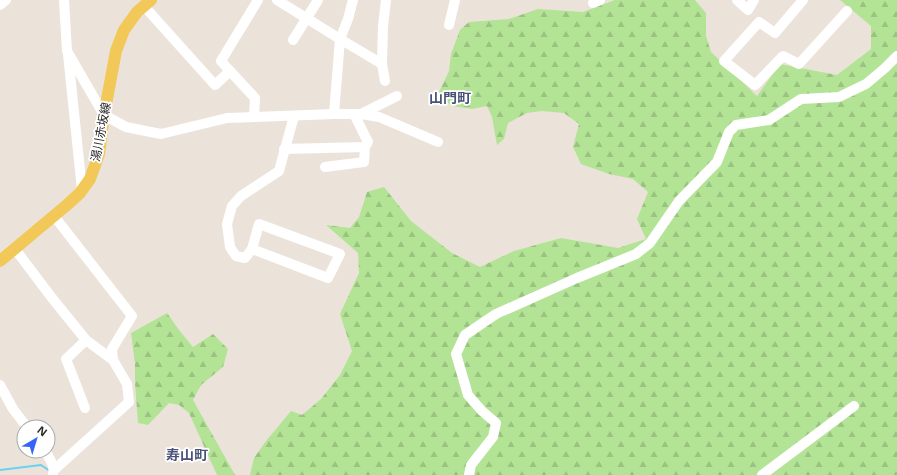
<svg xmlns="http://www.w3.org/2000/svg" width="897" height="475" viewBox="0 0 897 475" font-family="'Open Sans','Noto Sans JP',sans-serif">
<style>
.forest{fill:url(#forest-firs)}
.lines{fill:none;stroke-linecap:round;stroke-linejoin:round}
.stream{stroke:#6bd1ef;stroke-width:2}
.minor{stroke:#fff;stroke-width:10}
.major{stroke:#f2c859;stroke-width:12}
.labels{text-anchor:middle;stroke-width:3.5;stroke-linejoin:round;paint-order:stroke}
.street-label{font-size:12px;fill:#292929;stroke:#fff}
.quarter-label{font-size:14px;font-weight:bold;fill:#495379;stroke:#fff}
</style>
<defs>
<pattern id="forest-firs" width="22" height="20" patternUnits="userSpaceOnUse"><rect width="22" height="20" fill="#b3e395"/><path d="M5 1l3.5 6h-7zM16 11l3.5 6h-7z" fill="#9ac380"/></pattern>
</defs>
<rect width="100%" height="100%" fill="#ebe3da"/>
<g class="forest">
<path d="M615,0H695L706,13V36L711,52L757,96L780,64L837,75L871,49V26L840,0H897V475H250L254,458L266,441L291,411L302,415L321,399L340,375L352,351L340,314L359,273L358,253L326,225L350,228L359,217L367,192L384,187L411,221L452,253L480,267L514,251L561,238L618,248L646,239L637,219L648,192L633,179L609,174L581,164L573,147L579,124L564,113L542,111L527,113L508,123L504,139L497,145L492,117L487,106L472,109L452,106L438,94L449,71L451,54L460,30L469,22L509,19L538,9L583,12Z"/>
<path d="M167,313L179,330L193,347L213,334L228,349L223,367L201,385L193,400L235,475H217L189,413L179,405L169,403L148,425L138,423L135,383V364L131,333Z"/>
</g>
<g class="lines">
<path class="stream" d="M0,470L41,465L50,471"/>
<g class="minor">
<path d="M64,0L67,51L104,115L126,127L161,134L227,118L334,114H361L379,117L438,142"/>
<path d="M277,0L340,39L334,114"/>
<path d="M353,0L348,19L340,39L382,64L383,26L386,0"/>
<path d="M737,0L748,10L754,0"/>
<path d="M803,0L775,33L759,22L724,61L755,85L783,56L799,64L847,11"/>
<path d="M593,3L600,0"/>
<path d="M0,5L6,0"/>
<path d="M144,6L215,85L230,71L255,98L254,117"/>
<path d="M449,25L455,0"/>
<path d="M293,40L318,0"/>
<path d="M68,54L82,190"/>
<path d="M382,64L385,81"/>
<path d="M230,71L221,61L258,0"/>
<path d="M361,114L397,96"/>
<path d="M284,149L365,147"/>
<path d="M325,167L364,162L365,147L368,142L354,114"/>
<path d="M259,224L340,254L328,278L252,249Z"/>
<path d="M15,249L52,298L86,340L113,360"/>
<path d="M252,249L245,258L236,256L230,247L227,224L232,206L241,196L279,171L294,116"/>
<path d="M0,385L13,409L27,427"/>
<path d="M85,408L66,359L86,340"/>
<path d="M45,451C49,458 55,465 53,474"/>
<path d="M54,470L129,402L127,384L113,360L112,349L132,316L54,216"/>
<path d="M469,475L471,465L493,437L496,423L482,411L468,395L456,354L465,335L496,314L577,278L636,254L650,243L679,201L717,162L729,132L736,125L749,123L769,120L801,99L839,97L866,84L885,68L897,56"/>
<path d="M762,475L854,406"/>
</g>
<path class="major" d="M0,261L68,204L80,193L90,179L99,154L104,115L116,51L124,30L137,12L151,0"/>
</g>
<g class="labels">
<g class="street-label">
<text transform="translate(101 132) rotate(-79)" y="4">湯川赤坂線</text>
</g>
<g class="quarter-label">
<text x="450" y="103">山門町</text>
<text x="187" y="460">寿山町</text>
</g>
</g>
<g transform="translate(36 439) rotate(38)"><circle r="19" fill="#ffffff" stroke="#a9a9a9"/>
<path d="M0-3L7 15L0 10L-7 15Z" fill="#3763fb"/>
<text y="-6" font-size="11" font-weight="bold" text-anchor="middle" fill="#292929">N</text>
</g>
</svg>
